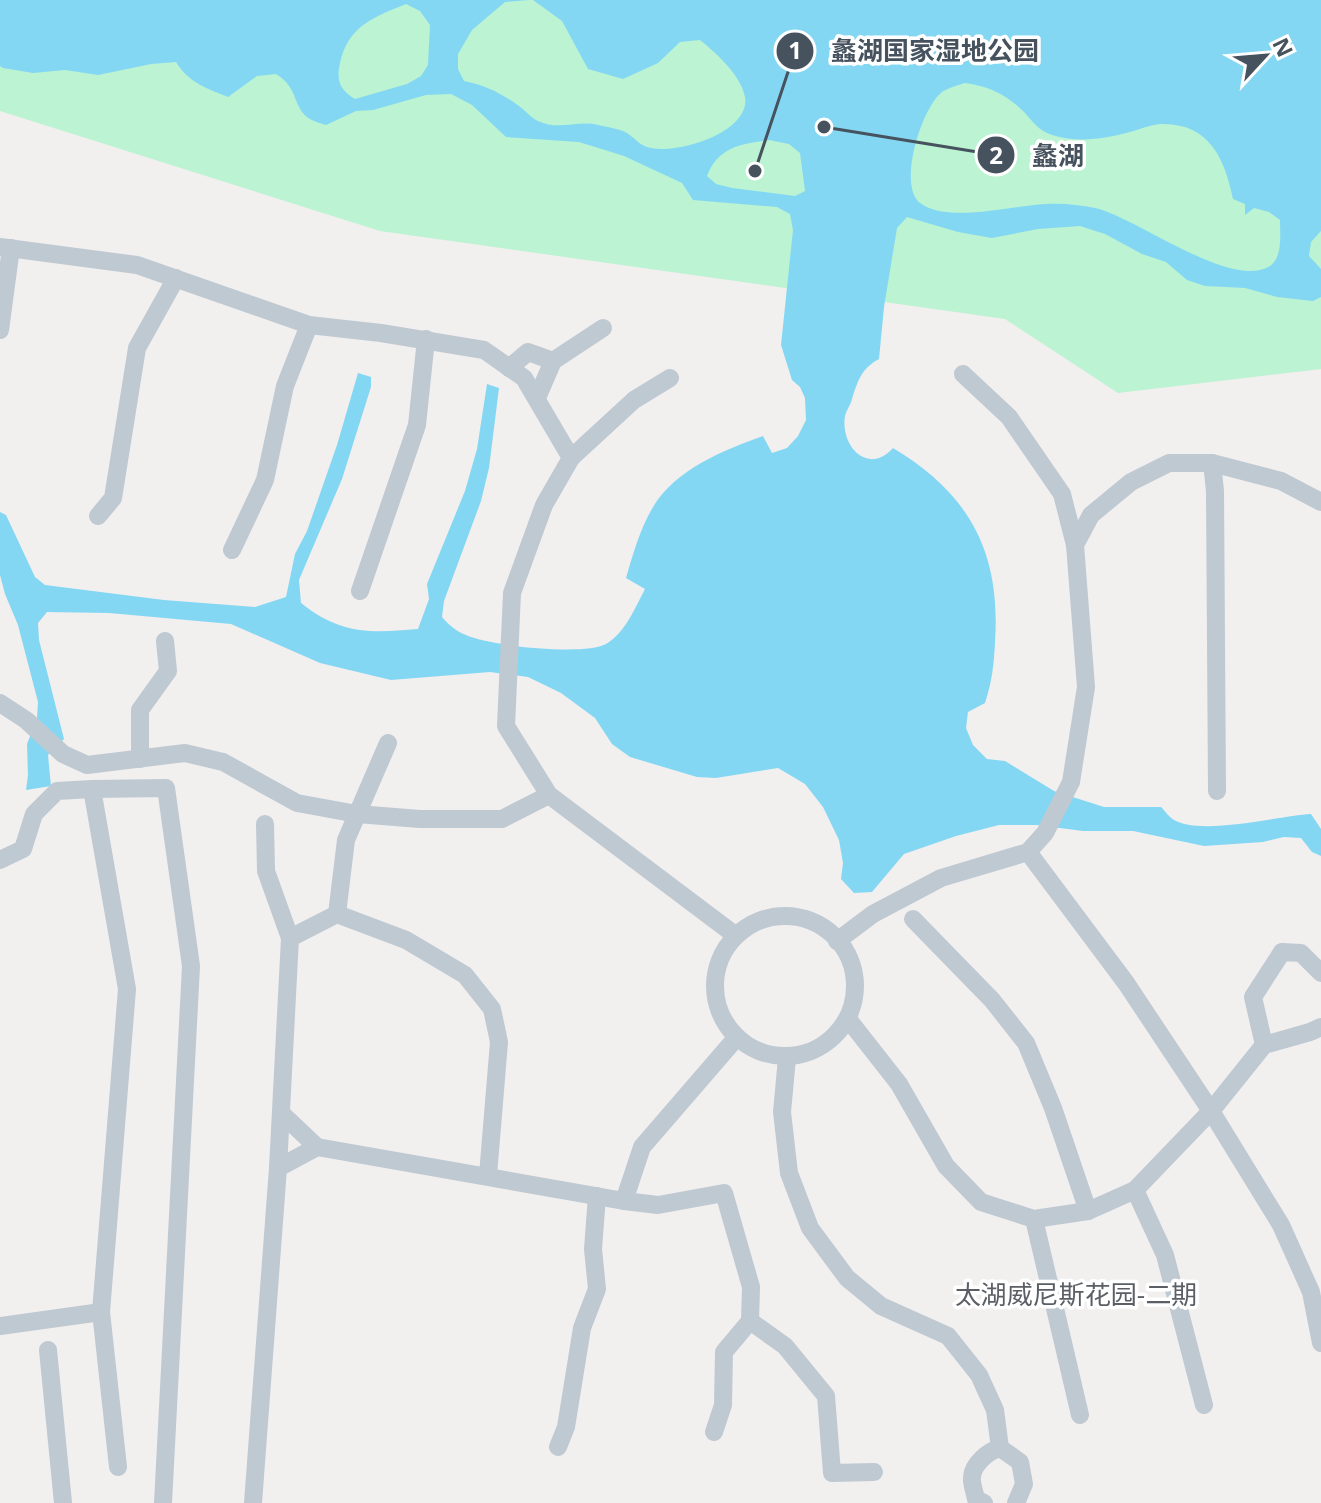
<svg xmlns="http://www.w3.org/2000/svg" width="1321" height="1503" viewBox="0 0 1321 1503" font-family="'Open Sans','Noto Sans SC',sans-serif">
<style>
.green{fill:#bbf3d3}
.water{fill:#84d7f3;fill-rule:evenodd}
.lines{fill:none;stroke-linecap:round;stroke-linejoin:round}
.street{stroke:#bfc9d2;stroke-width:18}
.labels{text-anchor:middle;stroke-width:7;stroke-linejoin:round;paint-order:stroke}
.neighbourhood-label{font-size:26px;fill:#5b5f65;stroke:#fff}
.leader{fill:none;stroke:#46525e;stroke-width:3}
.callout-dot{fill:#46525e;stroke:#fff;stroke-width:3}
.mark-label{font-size:24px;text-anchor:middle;font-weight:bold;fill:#fff}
.callout-label{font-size:26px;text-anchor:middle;font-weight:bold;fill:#46525e;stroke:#fff;stroke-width:7;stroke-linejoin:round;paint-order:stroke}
</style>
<rect width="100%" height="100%" fill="#f2efef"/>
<path class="green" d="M0,0H1321V369L1118,393L1005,319L380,231L0,111Z"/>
<path class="water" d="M0,0H529L505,2L472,30L458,54V69L464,81C485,85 501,93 519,106C526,111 531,118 538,121C559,131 577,120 598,125C607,127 620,129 627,133C635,138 638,144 647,147C674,156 751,133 745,97C741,75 716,53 700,40L680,42L658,63L623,79L588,69L562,21L533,0H1321V231L1311,242L1309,256L1321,269V297L1313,301L1277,297L1245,288L1205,286L1187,280L1166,262L1142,254L1105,234L1080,226L1038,229L992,238L958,232L907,217L897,228L884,307L879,359C862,368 858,380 852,399C851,404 846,411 845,416C840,446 868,476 893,448C970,494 1001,553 995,642C994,664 992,682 985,703L968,712L966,728L973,745L987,759L1005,761L1054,791L1104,807H1161C1165,811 1169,817 1174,820C1202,836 1278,816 1311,814L1321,829V856L1312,852L1301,838L1284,837L1263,842L1204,846L1133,831H1083L1037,825H999L956,836L904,854L872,892L854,893L841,879L843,863L839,840L823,807L805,784L778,768L716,778L697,777L630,757L612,744L595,718L561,693L528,677L490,672L391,680L320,663L231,624L109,613L47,612L38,623L39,640L64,739L48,755L51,786L26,790L28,775L27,744L37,718L38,702L18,625L5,594L0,575V512L6,515L35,577L45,585L164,600L255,607L286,597L295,554L307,531L337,445L358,373L371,377V387L342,479L299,580L301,603C341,635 371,633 418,629L429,599L427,584L465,491L477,449L487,384L499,388L489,468L481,501L444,601L442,617C449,625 456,631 466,635C490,646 584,656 606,644C625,633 635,608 645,589L626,578C633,554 640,529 653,507C676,469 724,450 763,436L772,453L787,448L798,436L806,420L805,398L800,387L792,380L781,345L793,230L790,214L777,207L693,200L682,183L624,156L579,142L506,137L472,105L451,94L426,95L373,110L356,111L326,125C320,123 312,121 307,117C293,106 298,87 276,74L257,76L228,97C206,88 189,83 176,62L151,64L98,75L65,70L33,73L3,68L0,66ZM406,4L420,11L430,25L428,65L421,76L407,84L355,99C340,90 336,81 340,63C348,26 374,17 406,4ZM965,83C989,86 1007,95 1024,112C1033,122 1038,130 1052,135C1078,143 1104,139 1130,132C1140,129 1150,125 1160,124C1209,122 1225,159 1233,199L1245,204V215L1254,208L1269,212L1280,220C1280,234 1283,257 1270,266C1232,291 1134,216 1095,208C1080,205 1062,203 1046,204C1014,205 948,224 920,203C897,185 922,107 942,92C948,88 958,85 965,83ZM769,140L789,144L800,153L805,191L795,196L732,188L716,184L707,176C718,147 741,144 769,140Z"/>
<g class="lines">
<g class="street">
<path d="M0,247L137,265L309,325L381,333L484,350L524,378L571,458L544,505L512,593L506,726L549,795L735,935"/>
<path d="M0,330L11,248"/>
<path d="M509,368L528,352L553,361"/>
<path d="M963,374L1009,417L1062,494L1075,545"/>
<path d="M537,398L553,361L603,328"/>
<path d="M571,458L634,400L670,378"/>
<path d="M1212,463L1215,491L1217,791"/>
<path d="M98,516L113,498L137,348L176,278"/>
<path d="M232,550L265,480L285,386L309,325"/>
<path d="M360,591L417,425L426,339"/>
<path d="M0,703L26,720L63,754L87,765L185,753L223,762L297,803L357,814L420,819H502L549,795"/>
<path d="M140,759V710L168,671L165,641"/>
<path d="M265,824L266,871L290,938"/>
<path d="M1028,852L1126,983L1211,1111L1281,1225L1311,1292L1321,1343"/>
<path d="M0,860L23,849L34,814L57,791L92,789"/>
<path d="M337,914L406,940L465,975L492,1009L499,1042L488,1175"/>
<circle cx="785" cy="986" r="70"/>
<path d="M913,919L992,1000L1026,1043L1053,1108L1088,1211"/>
<path d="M837,941L873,914L941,878L1028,852L1045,833L1071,782L1086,687L1075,545L1091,515L1131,482L1169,463H1212L1281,481L1321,502"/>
<path d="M848,1019L899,1084L946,1166L981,1202L1034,1219L1088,1211L1135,1190L1211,1111L1264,1045L1310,1032L1321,1027"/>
<path d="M1264,1045L1253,997L1282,952L1301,953L1321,973"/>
<path d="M787,1058L782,1112L789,1173L810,1228L847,1278L881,1306L948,1336L979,1375L995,1410L1000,1448"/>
<path d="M281,1113L317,1147"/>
<path d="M278,1168L290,938L337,914L346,840L388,743"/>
<path d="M1135,1190L1165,1255L1204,1405"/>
<path d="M624,1201L658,1205L724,1193L751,1287L750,1321L724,1352L723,1405L714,1432"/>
<path d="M1034,1219L1080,1415"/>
<path d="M750,1321L785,1346L826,1396L832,1473L874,1472"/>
<path d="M0,1326L101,1312"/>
<path d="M48,1350L63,1503"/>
<path d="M558,1447L566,1427L582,1328L597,1289L593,1249L597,1196"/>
<path d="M118,1467L101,1312L127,989L92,789L166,788L191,966L163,1503"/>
<path d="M253,1503L278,1168L317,1147L624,1201L642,1147L737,1037"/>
<path d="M984,1503L976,1499C975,1493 971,1483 972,1477C973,1464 988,1451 1000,1448L1020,1462L1024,1484L1016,1503"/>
</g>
</g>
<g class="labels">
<g class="neighbourhood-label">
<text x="1076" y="1304">太湖威尼斯花园-二期</text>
</g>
</g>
<path class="leader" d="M755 171L795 51M824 127L996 155"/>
<g class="callout-dot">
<circle cx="755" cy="171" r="8"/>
<circle cx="824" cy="127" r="8"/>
<circle cx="795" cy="51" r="20"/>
<circle cx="996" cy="155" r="20"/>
</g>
<g class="mark-label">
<text x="795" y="59">1</text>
<text x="996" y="164">2</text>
</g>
<g class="callout-label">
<text x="935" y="60">蠡湖国家湿地公园</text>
<text x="1058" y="165">蠡湖</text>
</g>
<g transform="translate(1265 56) rotate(64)" stroke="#ffffff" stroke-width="6" paint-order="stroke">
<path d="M0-6L14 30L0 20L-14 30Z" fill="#46525e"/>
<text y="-12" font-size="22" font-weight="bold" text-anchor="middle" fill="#46525e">N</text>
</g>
</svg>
